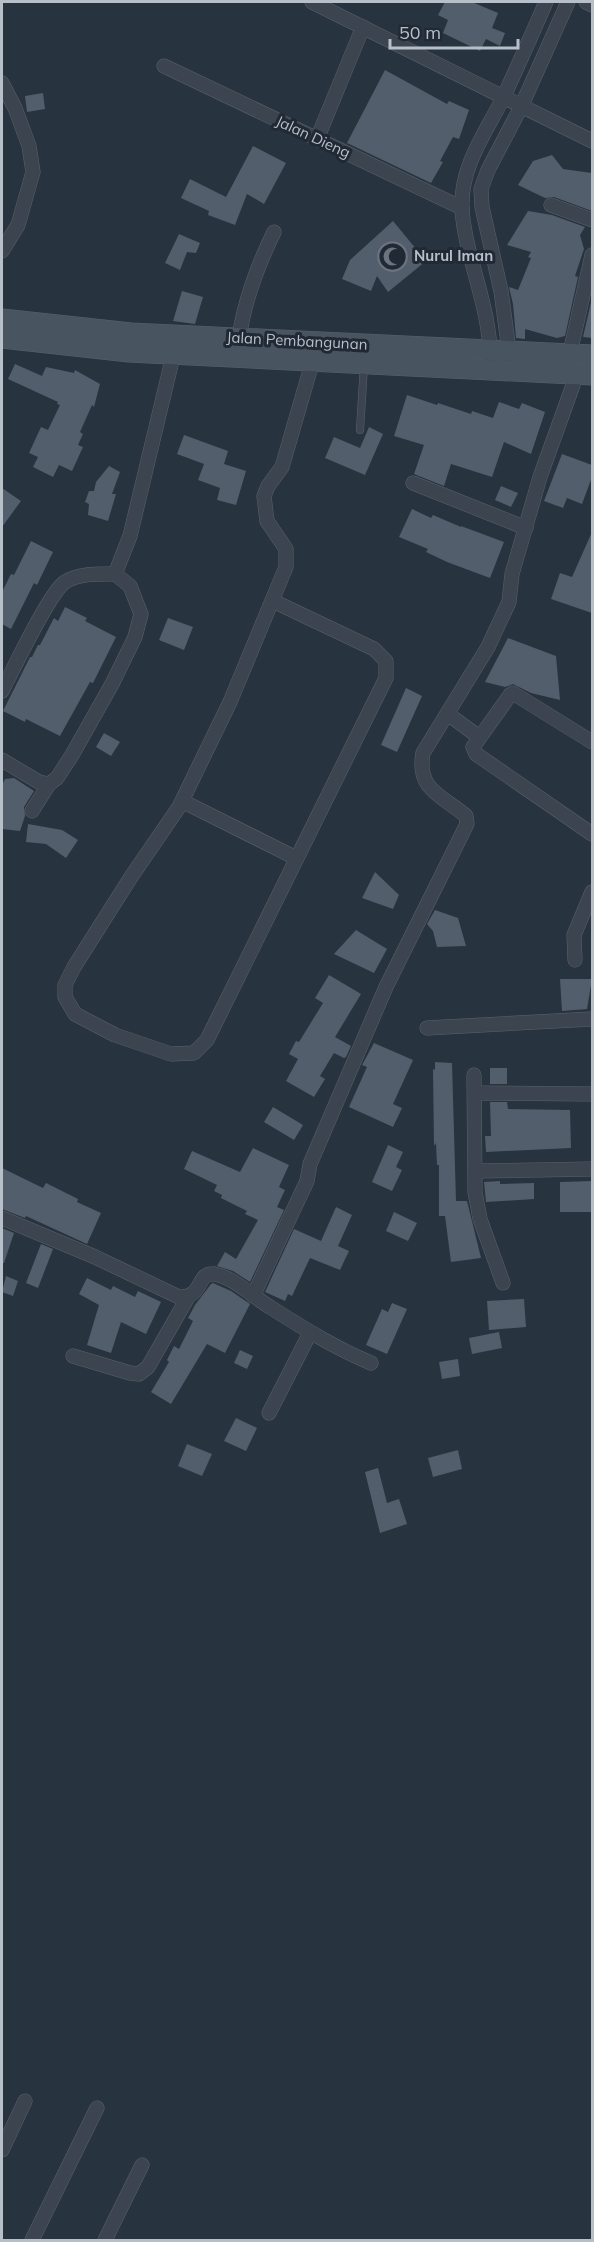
<svg xmlns="http://www.w3.org/2000/svg" width="594" height="2242" viewBox="0 0 594 2242" font-family="Mulish,sans-serif">
<style>
.building{fill:#525e6c}
.lines{fill:none;stroke-linecap:round;stroke-linejoin:round}
.lane-casing{stroke:#59626c;stroke-width:8}
.street-casing{stroke:#59626c;stroke-width:15}
.secondary-casing{stroke:#59626c;stroke-width:21}
.lane{stroke:#3b444f;stroke-width:7}
.street{stroke:#3b444f;stroke-width:14}
.secondary{stroke:#495461;stroke-width:20}
.labels{text-anchor:middle;stroke-width:6;stroke-linejoin:round;paint-order:stroke}
.street-label{font-size:15px;fill:#b7bfc9;stroke:#202934}
.poi-label{font-size:15px;font-weight:bold;fill:#b7bfc9;stroke:#202934;text-anchor:start}
</style>
<rect width="100%" height="100%" fill="#27333f"/>
<g class="building">
<path d="M445,2H472L498,13L492,28L505,33L500,46L486,39L480,51L443,33L448,20L438,15Z"/>
<path d="M385,70L447,104L449,101L469,110L459,139L453,137L440,161L443,162L431,183L347,143Z"/>
<path d="M43,93L45,109L27,112L25,96Z"/>
<path d="M253,146L286,163L264,204L247,194L235,225L208,215L209,211L181,198L190,179L226,197Z"/>
<path d="M552,155L563,169L592,173V211L554,197L545,198L518,185L533,161Z"/>
<path d="M528,211L552,215L585,227L580,235L584,249L575,276L578,277L565,336L557,338L525,329V339L516,338L513,304L509,287L518,290L531,258L528,257L531,252L507,245Z"/>
<path d="M393,221L426,261L388,292L377,276L371,291L342,279L350,260Z"/>
<path d="M179,234L200,243L196,253L187,252L180,270L165,263Z"/>
<path d="M182,291L203,297L195,324L173,321Z"/>
<path d="M592,298V338L583,337Z"/>
<path d="M15,364L42,376L46,367L74,373L75,370L100,384L94,407L92,405L80,432L83,434L78,445L83,447L72,471L59,465L53,477L33,467L38,457L29,453L41,427L48,430L60,405L57,404L58,402L8,379Z"/>
<path d="M407,395L437,405L438,403L471,414L472,411L493,418L499,402L519,409L522,403L545,412L531,454L504,442L492,477L451,464L444,486L414,474L424,445L394,436Z"/>
<path d="M369,427L383,434L365,475L325,458L334,437L360,448Z"/>
<path d="M184,435L228,451L224,464L246,471L236,505L217,500L220,488L198,480L204,464L177,454Z"/>
<path d="M562,454L592,465V477L582,504L567,498L563,508L544,501Z"/>
<path d="M109,466L120,472L112,494H116L108,521L88,515L89,504L85,502L89,491H94L96,482Z"/>
<path d="M501,486L518,493L511,507L495,500Z"/>
<path d="M2,488L21,501L2,527Z"/>
<path d="M412,509L431,518L433,515L461,527V526L504,542L490,578L447,562L426,552L428,549L399,537Z"/>
<path d="M592,532V613L551,599L560,573L572,577Z"/>
<path d="M31,541L53,552L37,585L34,583L11,629L2,624V592L11,574L14,575Z"/>
<path d="M65,607L87,618L85,621L116,637L93,683L90,682L60,736L26,719L25,722L3,711L30,657H32L38,645H40L54,618L58,621Z"/>
<path d="M168,618L193,627L184,650L159,640Z"/>
<path d="M508,638L556,656L560,700L531,693L513,684L505,687L485,682Z"/>
<path d="M406,688L422,696L397,752L381,745Z"/>
<path d="M104,733L120,742L111,756L96,747Z"/>
<path d="M14,778L34,791L24,807L25,816L20,831L2,829V785L5,779Z"/>
<path d="M28,824L62,830L78,840L66,858L46,844L26,842Z"/>
<path d="M375,872L399,895L393,909L362,898Z"/>
<path d="M435,910L458,918L466,946L437,947L433,931L427,924Z"/>
<path d="M356,930L387,949L374,973L334,954Z"/>
<path d="M329,975L361,994L335,1037L351,1046L346,1057L344,1058L334,1053L320,1076L325,1079L314,1097L286,1081L298,1059L289,1054L296,1041L299,1042L323,1003L315,998Z"/>
<path d="M560,979H592L587,1009L562,1011Z"/>
<path d="M374,1043L413,1060L393,1104L402,1108L393,1127L349,1107L367,1067L362,1065Z"/>
<path d="M435,1062L452,1063L456,1201H467L481,1258L451,1262L445,1216H439V1165H437L436,1143L434,1146L433,1069L435,1070Z"/>
<rect x="490" y="1068" width="17" height="16"/>
<path d="M490,1102H507L508,1109L570,1110L571,1148L486,1152L485,1136H491Z"/>
<path d="M273,1107L303,1125L294,1140L264,1122Z"/>
<path d="M388,1145L403,1152L396,1167L402,1170L392,1191L372,1182Z"/>
<path d="M253,1148L289,1165L279,1187L285,1190L277,1207L284,1210L250,1282L233,1271L217,1266L225,1252L236,1259L258,1220L245,1214L247,1211L221,1198L222,1195L214,1191L217,1185L184,1169L192,1151L240,1172Z"/>
<path d="M2,1168L43,1188L46,1183L78,1199L77,1202L101,1213L87,1244L26,1216L25,1218L2,1209Z"/>
<path d="M500,1181V1184L534,1183V1199L486,1202L484,1182Z"/>
<path d="M592,1181V1212H560V1182Z"/>
<path d="M336,1207L352,1215L338,1246L349,1251L340,1270L310,1258L292,1296L288,1294L285,1301L265,1292L294,1229L321,1241Z"/>
<path d="M394,1212L417,1223L408,1241L386,1231Z"/>
<path d="M2,1228L14,1233L4,1263H2Z"/>
<path d="M41,1244L53,1249L38,1288L26,1283Z"/>
<path d="M6,1276L18,1281L13,1296L2,1292Z"/>
<path d="M87,1278L111,1290L113,1286L135,1297L138,1291L161,1302L146,1334L121,1322L111,1353L87,1345L99,1305L79,1294Z"/>
<path d="M213,1283L231,1291L250,1304L225,1353L207,1344L171,1404L151,1392L169,1362L167,1360L174,1346L179,1349L193,1321L188,1318L195,1305L211,1284Z"/>
<path d="M524,1299L526,1327L489,1330L487,1301Z"/>
<path d="M392,1303L407,1309L387,1354L366,1345L382,1309L388,1312Z"/>
<path d="M499,1332L502,1348L472,1354L469,1338Z"/>
<path d="M240,1350L253,1356L247,1369L234,1363Z"/>
<path d="M458,1359L460,1376L442,1379L439,1362Z"/>
<path d="M236,1418L257,1428L246,1451L224,1441Z"/>
<path d="M187,1444L212,1454L202,1476L178,1466Z"/>
<path d="M458,1450L462,1469L433,1477L428,1458Z"/>
<path d="M378,1468L387,1503L399,1499L407,1524L380,1533L365,1472Z"/>
</g>
<g class="lines">
<defs>
<path id="lane" d="M360,430L364,365"/>
<g id="street">
<path d="M312,2L592,141"/>
<path d="M586,2L592,5"/>
<path d="M164,66L462,208"/>
<path d="M2,83L15,108L29,146L33,172L18,225L2,251"/>
<path d="M317,139L363,27"/>
<path d="M551,205L592,220"/>
<path d="M239,339C244,301 257,267 274,232"/>
<path d="M570,353L592,255"/>
<path d="M490,358C491,308 465,257 462,209C460,167 485,134 503,98C518,66 532,34 546,2"/>
<path d="M510,358L501,291L482,207L481,189L488,170L521,107L568,2"/>
<path d="M413,483L526,528"/>
<path d="M273,601L374,649L386,661V678L207,1040L194,1053L171,1054L115,1035L75,1014L65,997V985L74,967L131,877L179,807L230,702L286,567V549L267,521L264,496L268,486L282,467L313,360"/>
<path d="M2,691C13,670 49,593 65,582C79,573 99,574 115,574L130,536L175,348"/>
<path d="M448,714L479,737"/>
<path d="M592,742L513,693L510,695L473,747L476,754L592,834"/>
<path d="M2,760L39,782L49,784L57,778L72,755L112,684L135,637L141,614L130,586L115,574"/>
<path d="M182,801L296,858"/>
<path d="M32,811L49,784"/>
<path d="M575,960L574,935L592,892"/>
<path d="M427,1028L592,1019"/>
<path d="M474,1075L475,1192L480,1219L503,1283"/>
<path d="M475,1093L592,1094"/>
<path d="M476,1171L592,1169"/>
<path d="M2,1218L95,1257L179,1297C204,1298 196,1272 214,1274C234,1277 253,1297 270,1307C303,1328 335,1348 371,1363"/>
<path d="M253,1296L307,1181L310,1164L386,987L467,824L466,816C443,796 416,790 423,753L488,647L509,602L512,574L540,477L577,374"/>
<path d="M73,1356L130,1373L139,1374L148,1367L188,1297"/>
<path d="M269,1413L310,1333"/>
<path d="M2,2150L25,2101"/>
<path d="M32,2240L97,2108"/>
<path d="M105,2240L142,2165"/>
</g>
<g id="secondary">
<path d="M2,319L131,333L592,355"/>
<path d="M2,338L129,352L592,375"/>
</g>
</defs>
<use href="#lane" class="lane-casing"/>
<use href="#street" class="street-casing"/>
<use href="#secondary" class="secondary-casing"/>
<use href="#lane" class="lane"/>
<use href="#street" class="street"/>
<use href="#secondary" class="secondary"/>
</g>
<defs>
<symbol id="mosque-ring" viewBox="-11 -11 22 22"><circle r="9.5" fill="#202934" stroke="#6b7280" stroke-width="1.5"/><path d="M3.5-4.9A6 6 0 1 0 3.5 4.9A5 5 0 1 1 3.5-4.9Z" fill="#6b7280"/></symbol>
</defs>
<g fill-rule="evenodd">
<use href="#mosque-ring" x="376" y="240" width="33" height="33"/>
</g>
<g class="labels">
<g class="street-label">
<text transform="translate(313 137) rotate(25)" y="5">Jalan Dieng</text>
<text transform="translate(297 341) rotate(3)" y="5">Jalan Pembangunan</text>
</g>
<g class="poi-label">
<text x="414" y="261">Nurul Iman</text>
</g>
</g>
<rect width="594" height="2242" fill="none" stroke="#b7bfc9" stroke-width="6"/>
<path d="M390 39v9h128v-9" fill="none" stroke="#b7bfc9" stroke-width="3"/>
<text x="399" y="39" font-size="18" fill="#b7bfc9" stroke="#202934" stroke-width="4.5" paint-order="stroke">50 m</text>
</svg>
